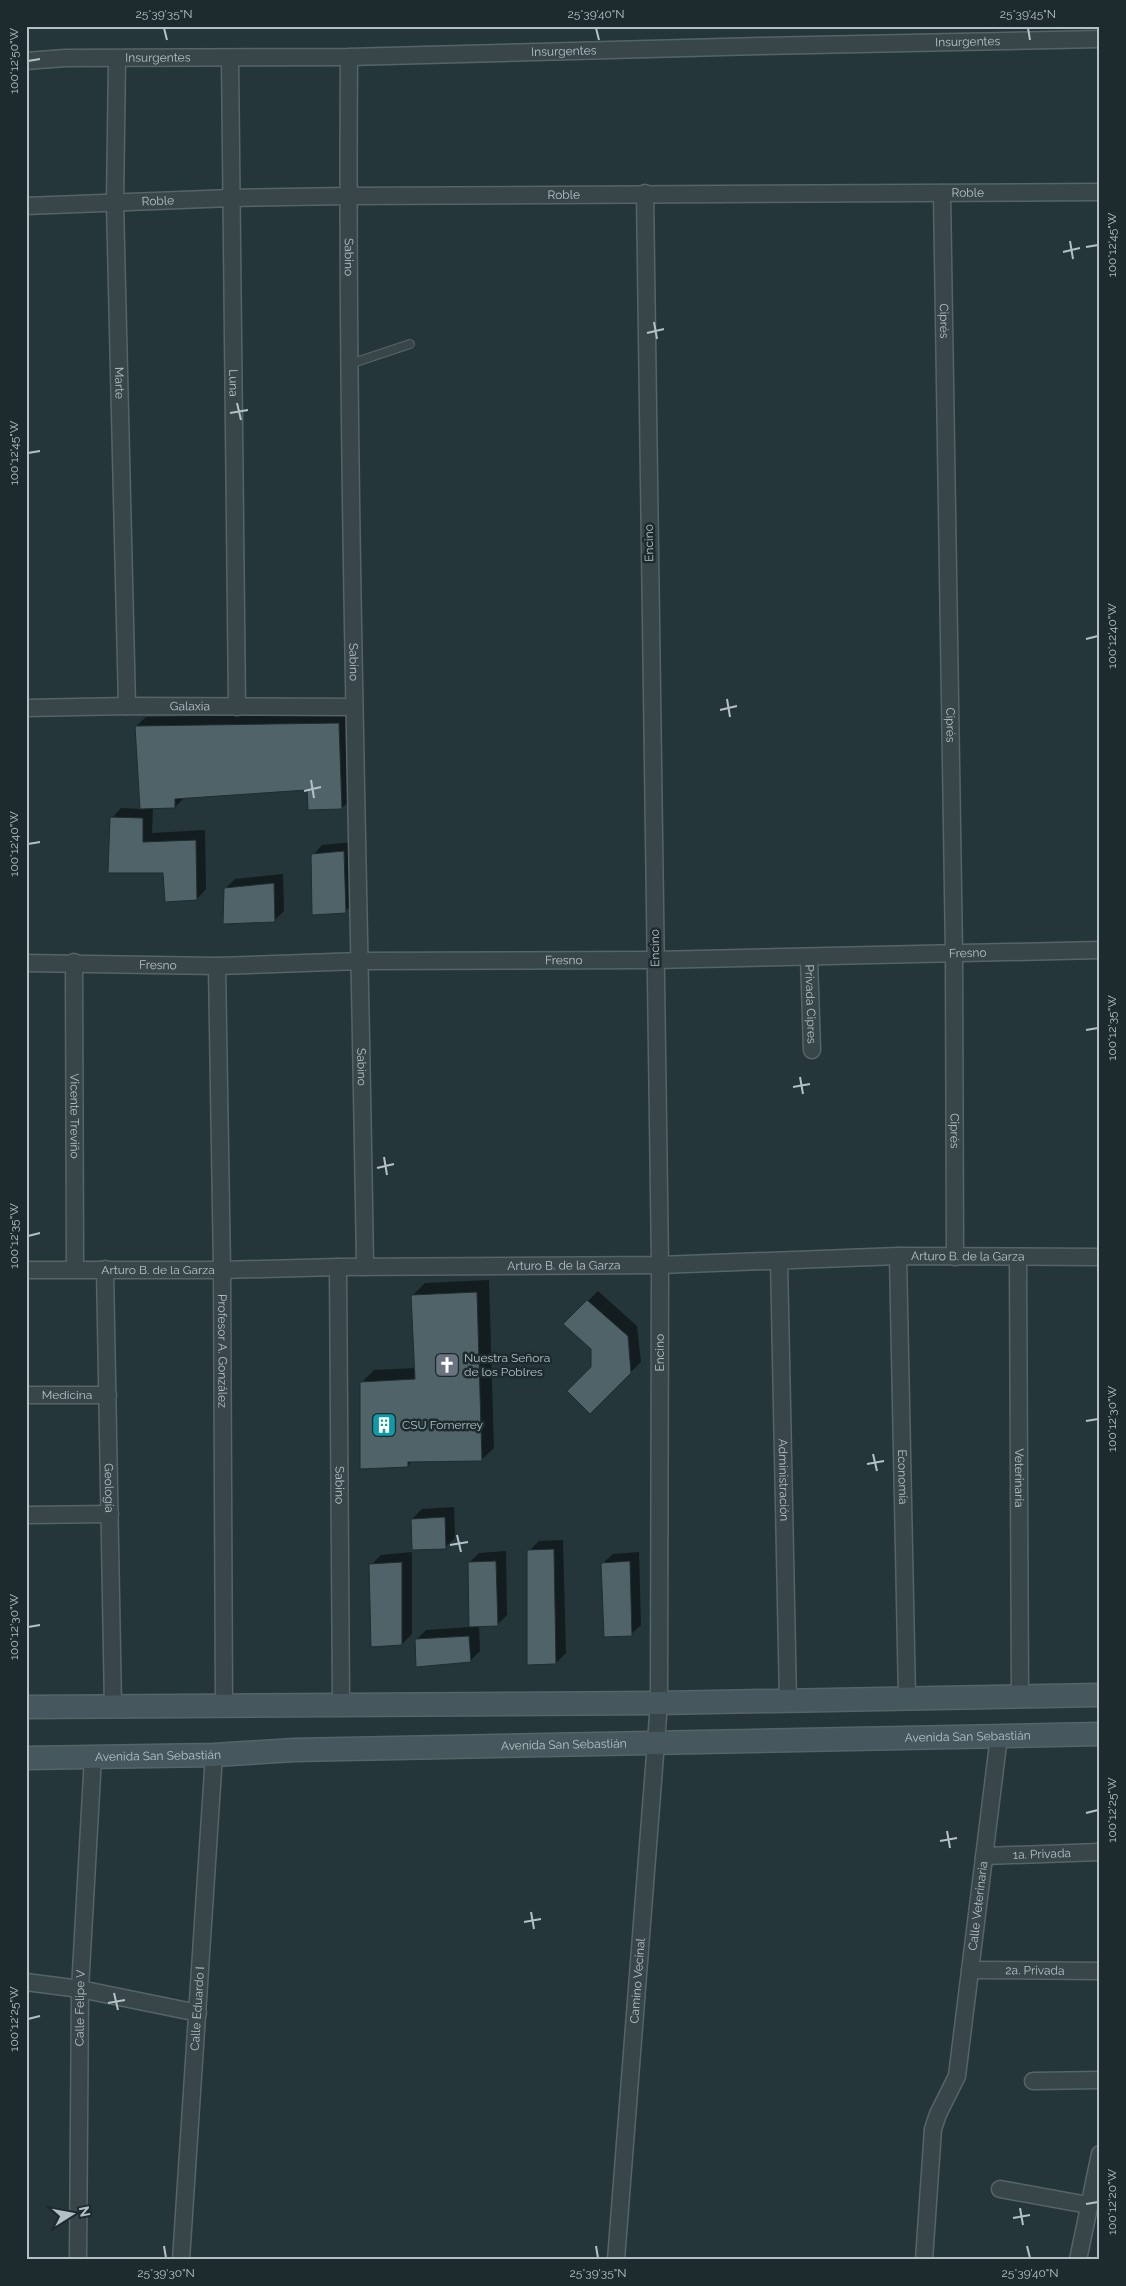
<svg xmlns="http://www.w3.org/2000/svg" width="1126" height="2286" viewBox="0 0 1126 2286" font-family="Raleway,sans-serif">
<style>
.shadow{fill:#0007}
.building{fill:#4f6368;stroke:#1f2d31}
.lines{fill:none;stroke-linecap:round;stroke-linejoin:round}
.lane-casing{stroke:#566468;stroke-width:10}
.street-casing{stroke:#566468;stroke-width:19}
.secondary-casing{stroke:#566468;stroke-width:25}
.lane{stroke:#38464a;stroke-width:8}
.street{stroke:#38464a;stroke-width:16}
.secondary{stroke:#46575d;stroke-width:22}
.ticks{fill:none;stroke:#b3c1c6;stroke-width:2}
.labels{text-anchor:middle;stroke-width:5;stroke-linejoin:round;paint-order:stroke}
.street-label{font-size:12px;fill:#b3c1c6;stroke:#1d2b2f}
.poi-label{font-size:12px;fill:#b3c1c6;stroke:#1d2b2f;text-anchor:start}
.neatline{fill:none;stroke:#b3c1c6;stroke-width:2}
.ticks-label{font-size:12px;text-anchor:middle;fill:#b3c1c6}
</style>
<rect width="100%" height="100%" fill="#243639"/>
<g class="shadow">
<path d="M349,713L352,798L342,808L308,788L185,797L175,807H153L152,833L205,830L206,889L197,899L164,872L112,818L121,808L141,809L136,726L146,717Z"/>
<path d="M353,842L355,902L345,911L313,855L322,845Z"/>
<path d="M283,874L284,911L274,921L225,889L235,879Z"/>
<path d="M489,1280L494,1448L481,1460L412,1461L408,1466L361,1383L374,1370L416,1368L412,1296L425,1283Z"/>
<path d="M598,1291L637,1326L641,1362L590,1412L592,1348L565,1324Z"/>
<path d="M454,1507L455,1538L445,1547L412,1519L422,1509Z"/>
<path d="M563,1540L566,1653L556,1663L529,1551L539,1541Z"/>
<path d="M506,1551L507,1615L497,1625H479L480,1651L470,1661L416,1640L426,1630L470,1627L469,1563L479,1553Z"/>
<path d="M412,1552V1634L402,1644L371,1565L381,1555Z"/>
<path d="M639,1552L641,1625L631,1634L603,1563L613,1554Z"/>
</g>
<g class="building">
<path d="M339,723L342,809L308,810L307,790L175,799V808L140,809L135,726Z"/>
<path d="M110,817L143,818V842L196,840L197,900L165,902L163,873H108Z"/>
<path d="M344,851L346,913L312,915L311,854Z"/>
<path d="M274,883L275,922L223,924L224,888Z"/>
<path d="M477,1292L482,1461L408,1462V1467L360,1469V1382L415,1379L411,1295Z"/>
<path d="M587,1300L628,1336L631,1373L590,1414L567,1391L591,1367V1349L563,1324Z"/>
<path d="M445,1517L446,1549L412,1550L411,1519Z"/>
<path d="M554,1549L556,1664L527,1665V1550Z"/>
<path d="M496,1561L498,1626L469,1627L468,1562Z"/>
<path d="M630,1561L632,1636L604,1637L601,1563Z"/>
<path d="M402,1562V1645L371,1647L369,1564Z"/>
<path d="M469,1636L471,1662L416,1667L415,1639Z"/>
</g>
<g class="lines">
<defs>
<path id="lane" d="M350,364L410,344"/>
<g id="street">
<path id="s1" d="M349,57C346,461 359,864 365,1267"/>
<path id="s2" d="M117,59L115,204L127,706"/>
<path id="s3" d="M230,59L237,707"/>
<path id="s4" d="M26,61L65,58L349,57L760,46L1100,39"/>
<path id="s5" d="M942,193L954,953L955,1257"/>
<path id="s6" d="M26,206L232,198L348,196L1100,192"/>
<path id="s7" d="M26,708L127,706L354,707"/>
<path id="s8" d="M809,958L812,1050"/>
<path id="s9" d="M74,962L75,1269"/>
<path id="s10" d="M26,963L217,966L361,961L655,960L1100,950"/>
<path id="s11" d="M217,966L222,1270L224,1706"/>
<path id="s12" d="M898,1256L907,1698"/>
<path id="s13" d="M1018,1258L1020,1697"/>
<path id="s14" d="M779,1261L788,1700"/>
<path id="s15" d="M338,1267L341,1704"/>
<path id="s16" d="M105,1269L113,1707"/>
<path id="s17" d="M26,1270H222L338,1267L660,1265L898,1256L1100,1257"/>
<path id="s18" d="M26,1395H108"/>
<path d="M26,1515L110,1514"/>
<path id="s19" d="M984,1856L1100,1852"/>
<path id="s20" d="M970,1970L1100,1971"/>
<path d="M26,1982L80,1989L198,2013"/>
<path d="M1033,2081L1100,2080"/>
<path d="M1000,2189L1088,2205"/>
<path id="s21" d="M78,2260L80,1989L93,1757"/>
<path id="s22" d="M181,2260L214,1755"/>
<path id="s23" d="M616,2260L659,1703L660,1265L645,193"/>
<path id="s24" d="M924,2260L933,2129L938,2114L957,2076L999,1736"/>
<path d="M1078,2260L1100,2154"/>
</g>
<g id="secondary">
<path d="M26,1707L659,1703L1100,1695"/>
<path id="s25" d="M26,1758L214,1755L294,1750L1100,1734"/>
</g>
</defs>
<use href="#lane" class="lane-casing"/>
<use href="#street" class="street-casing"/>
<use href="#secondary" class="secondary-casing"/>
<use href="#lane" class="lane"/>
<use href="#street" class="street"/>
<use href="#secondary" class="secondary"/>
</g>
<path class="ticks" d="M164,28L167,40M596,28L599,40M1028,28L1030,40M28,61L40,59M1070,241L1073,259M1086,247L1098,245M1063,252L1080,248M654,322L657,339M647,333L664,329M237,403L241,420M230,413L248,410M28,453L40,451M1086,639L1098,636M727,699L730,717M720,710L737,706M311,780L314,798M304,791L321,787M28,844L40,842M1086,1030L1098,1028M800,1077L803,1094M793,1087L810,1084M384,1157L387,1175M377,1168L394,1164M28,1236L40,1233M1086,1421L1098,1419M873,1454L877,1471M867,1464L884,1461M457,1535L461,1552M450,1545L468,1542M28,1627L40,1625M1086,1813L1098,1810M947,1831L950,1848M940,1841L957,1838M531,1912L534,1929M524,1922L541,1919M114,1993L118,2010M108,2003L125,2000M28,2019L40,2016M1086,2204L1098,2202M1020,2208L1023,2225M1013,2218L1030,2215M164,2246L166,2258M596,2246L598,2258M1027,2246L1030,2258"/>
<defs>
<symbol id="church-square" viewBox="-11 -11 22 22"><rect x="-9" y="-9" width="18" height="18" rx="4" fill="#6b7280" stroke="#1d2b2f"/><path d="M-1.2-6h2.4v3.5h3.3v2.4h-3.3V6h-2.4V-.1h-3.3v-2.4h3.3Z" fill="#fff"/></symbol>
<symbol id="building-square" viewBox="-11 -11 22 22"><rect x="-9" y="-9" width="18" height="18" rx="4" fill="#0f9aa8" stroke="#1d2b2f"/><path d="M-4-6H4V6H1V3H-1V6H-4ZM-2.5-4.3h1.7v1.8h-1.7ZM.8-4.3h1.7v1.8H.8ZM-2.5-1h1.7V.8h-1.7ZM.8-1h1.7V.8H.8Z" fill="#fff"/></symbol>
</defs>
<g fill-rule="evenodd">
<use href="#church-square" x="433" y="1351" width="28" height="28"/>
<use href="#building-square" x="370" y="1411" width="28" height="28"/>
</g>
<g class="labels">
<g class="street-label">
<text dy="4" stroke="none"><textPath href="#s4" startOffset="942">Insurgentes</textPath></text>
<text dy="4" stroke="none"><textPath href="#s4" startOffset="538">Insurgentes</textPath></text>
<text dy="4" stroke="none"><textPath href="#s4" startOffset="132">Insurgentes</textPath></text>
<text dy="4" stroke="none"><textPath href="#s6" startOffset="942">Roble</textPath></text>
<text dy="4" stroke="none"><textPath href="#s6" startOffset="538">Roble</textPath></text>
<text dy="4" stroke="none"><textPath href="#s6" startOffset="132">Roble</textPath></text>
<text dy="4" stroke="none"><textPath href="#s1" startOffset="200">Sabino</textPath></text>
<text dy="4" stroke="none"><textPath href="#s5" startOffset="128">Ciprés</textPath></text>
<text dy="4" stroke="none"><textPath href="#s2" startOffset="324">Marte</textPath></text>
<text dy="4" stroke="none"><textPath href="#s3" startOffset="324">Luna</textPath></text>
<text transform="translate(649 543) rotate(-91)" y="4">Encino</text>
<text dy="4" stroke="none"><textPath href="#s1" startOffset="605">Sabino</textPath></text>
<text dy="4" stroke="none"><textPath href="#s7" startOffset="164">Galaxia</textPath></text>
<text dy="4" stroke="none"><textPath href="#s5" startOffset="532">Ciprés</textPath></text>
<text transform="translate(655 948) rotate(-91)" y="4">Encino</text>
<text dy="4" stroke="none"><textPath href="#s10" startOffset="942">Fresno</textPath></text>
<text dy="4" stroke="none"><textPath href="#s10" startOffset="538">Fresno</textPath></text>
<text dy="4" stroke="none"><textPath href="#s10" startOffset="132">Fresno</textPath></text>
<text dy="4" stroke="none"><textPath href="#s8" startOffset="46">Privada Cipres</textPath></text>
<text dy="4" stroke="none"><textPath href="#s1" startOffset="1010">Sabino</textPath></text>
<text dy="4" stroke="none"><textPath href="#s9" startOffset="154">Vicente Treviño</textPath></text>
<text dy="4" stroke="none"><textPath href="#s5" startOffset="938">Ciprés</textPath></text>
<text dy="4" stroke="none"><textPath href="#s17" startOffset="942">Arturo B. de la Garza</textPath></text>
<text dy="4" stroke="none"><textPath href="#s17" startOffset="538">Arturo B. de la Garza</textPath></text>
<text dy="4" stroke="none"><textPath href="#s17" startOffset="132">Arturo B. de la Garza</textPath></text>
<text dy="4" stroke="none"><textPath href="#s11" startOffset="385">Profesor A. González</textPath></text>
<text dy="4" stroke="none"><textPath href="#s23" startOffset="909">Encino</textPath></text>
<text dy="4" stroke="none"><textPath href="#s18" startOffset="41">Medicina</textPath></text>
<text dy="4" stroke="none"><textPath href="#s12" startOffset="221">Economía</textPath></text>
<text dy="4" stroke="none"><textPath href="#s13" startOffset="220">Veterinaria</textPath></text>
<text dy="4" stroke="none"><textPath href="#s14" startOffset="219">Administración</textPath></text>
<text dy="4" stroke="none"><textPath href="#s15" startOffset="218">Sabino</textPath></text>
<text dy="4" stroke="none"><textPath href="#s16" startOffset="219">Geología</textPath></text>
<text dy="4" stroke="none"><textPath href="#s25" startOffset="942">Avenida San Sebastián</textPath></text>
<text dy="4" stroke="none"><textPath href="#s25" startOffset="538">Avenida San Sebastián</textPath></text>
<text dy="4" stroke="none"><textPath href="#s25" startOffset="132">Avenida San Sebastián</textPath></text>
<text dy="4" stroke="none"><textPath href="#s19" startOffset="58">1a. Privada</textPath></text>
<text dy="4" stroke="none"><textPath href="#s24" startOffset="361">Calle Veterinaria</textPath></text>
<text dy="4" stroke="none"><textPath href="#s20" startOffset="65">2a. Privada</textPath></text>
<text dy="4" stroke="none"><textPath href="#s23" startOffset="280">Camino Vecinal</textPath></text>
<text dy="4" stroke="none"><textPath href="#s21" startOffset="252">Calle Felipe V</textPath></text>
<text dy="4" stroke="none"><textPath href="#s22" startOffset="252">Calle Eduardo I</textPath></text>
</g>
<g class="poi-label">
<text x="464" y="1362">Nuestra Señora<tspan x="464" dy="14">de los Poblres</tspan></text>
<text x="402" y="1429">CSU Fomerrey</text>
</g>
</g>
<rect width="1126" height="2286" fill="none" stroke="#1d2b2f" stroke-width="55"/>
<g transform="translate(72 2214) rotate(79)" stroke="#1d2b2f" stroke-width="4" paint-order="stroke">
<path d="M0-4L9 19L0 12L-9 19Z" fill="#b3c1c6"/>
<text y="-8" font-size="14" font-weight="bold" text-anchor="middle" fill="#b3c1c6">N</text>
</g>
<rect x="28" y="28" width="1070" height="2230" class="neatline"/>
<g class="ticks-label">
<text x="164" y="18">25°39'35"N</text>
<text x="596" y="18">25°39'40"N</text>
<text x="1028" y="18">25°39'45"N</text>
<text transform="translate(14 61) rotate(-90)" y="4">100°12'50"W</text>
<text transform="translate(1112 245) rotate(-90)" y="4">100°12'45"W</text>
<text transform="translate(14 453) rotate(-90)" y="4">100°12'45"W</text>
<text transform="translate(1112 636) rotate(-90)" y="4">100°12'40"W</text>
<text transform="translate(14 844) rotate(-90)" y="4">100°12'40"W</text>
<text transform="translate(1112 1028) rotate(-90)" y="4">100°12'35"W</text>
<text transform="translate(14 1236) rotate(-90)" y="4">100°12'35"W</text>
<text transform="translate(1112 1419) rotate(-90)" y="4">100°12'30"W</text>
<text transform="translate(14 1627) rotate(-90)" y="4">100°12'30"W</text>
<text transform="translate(1112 1810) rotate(-90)" y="4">100°12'25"W</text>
<text transform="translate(14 2019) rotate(-90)" y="4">100°12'25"W</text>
<text transform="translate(1112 2202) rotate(-90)" y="4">100°12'20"W</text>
<text x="166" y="2277">25°39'30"N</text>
<text x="598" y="2277">25°39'35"N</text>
<text x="1030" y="2277">25°39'40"N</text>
</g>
</svg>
